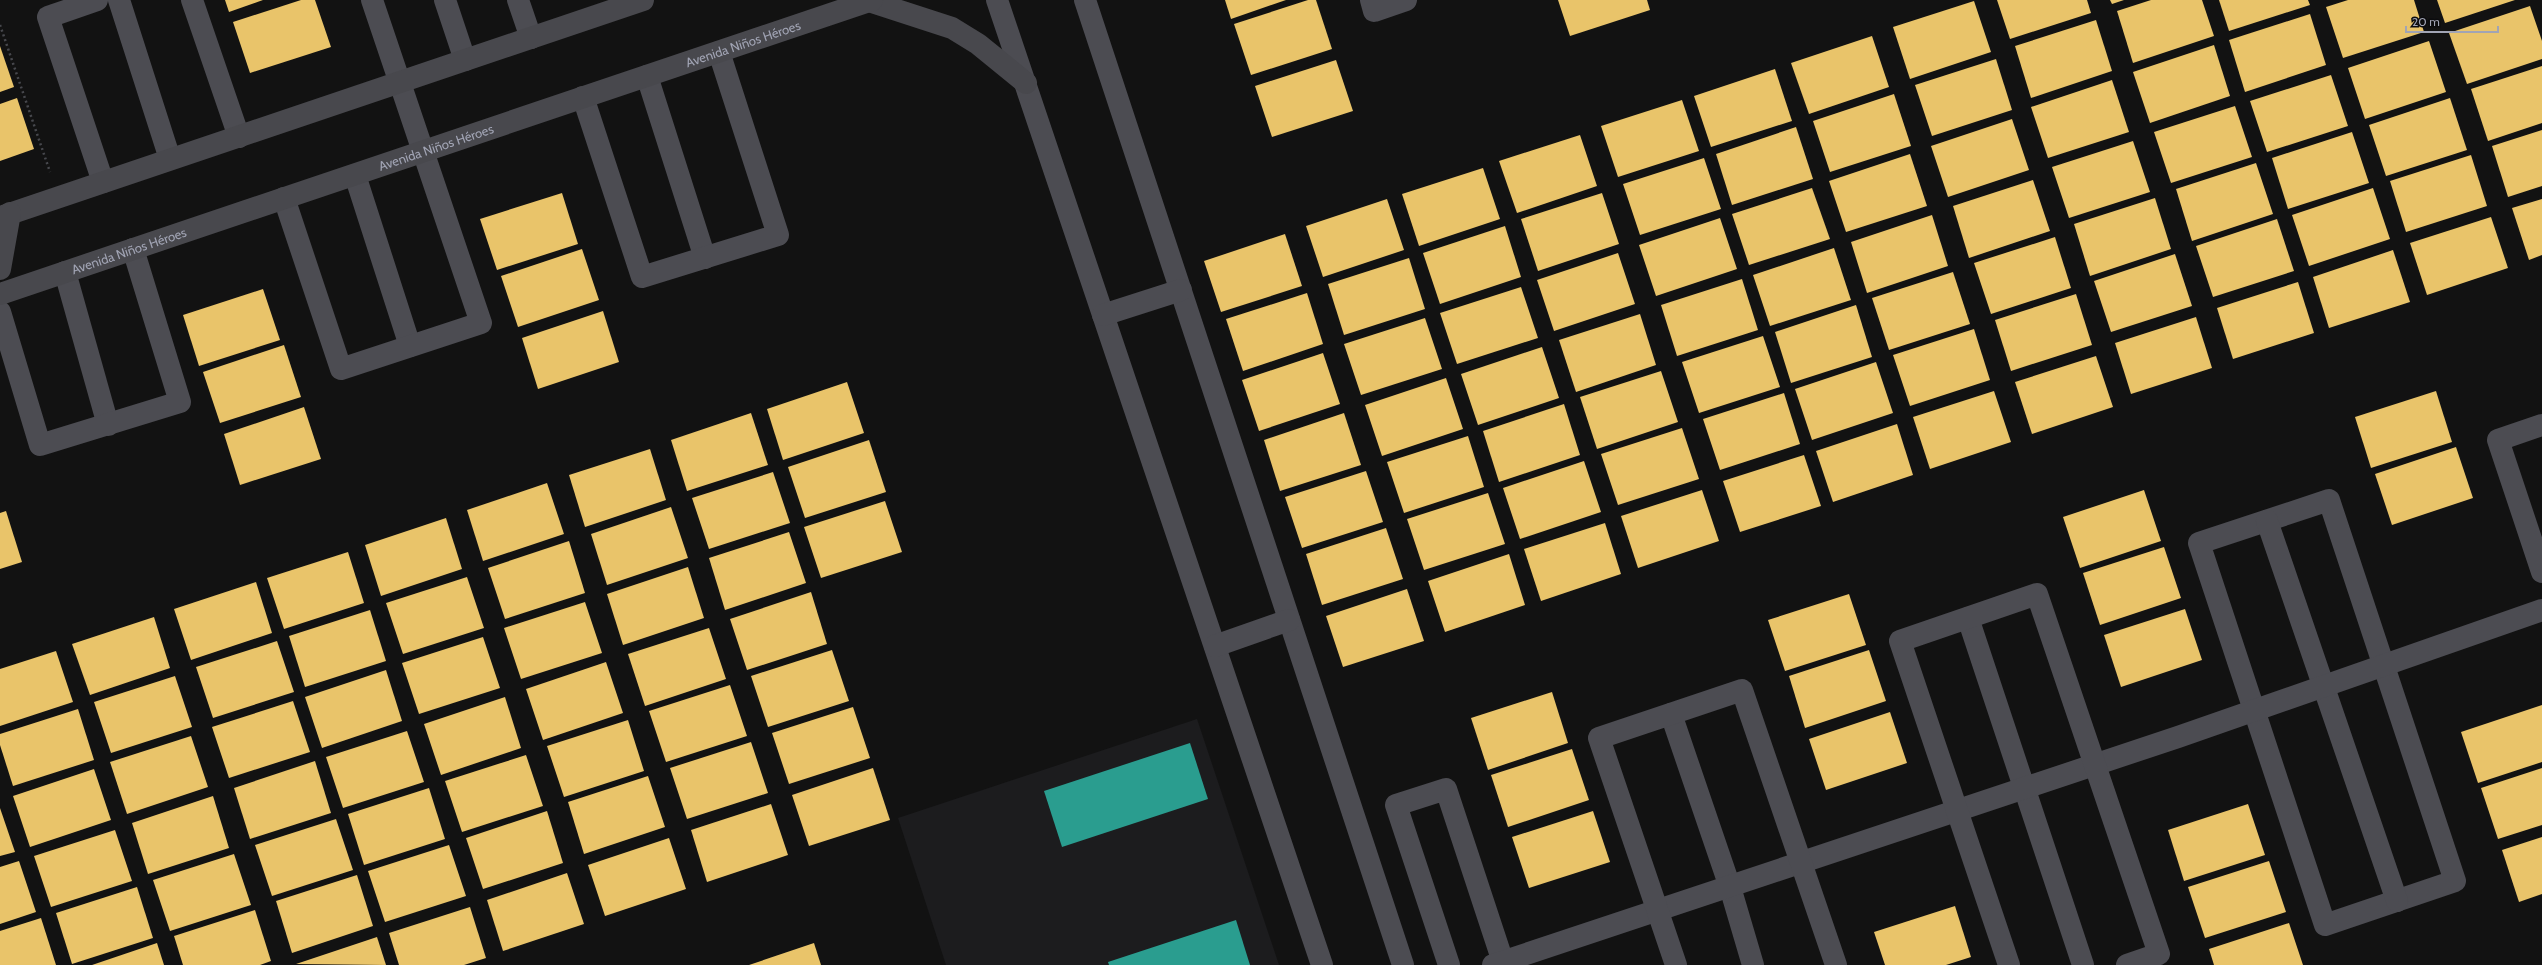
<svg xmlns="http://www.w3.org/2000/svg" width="2542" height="965" viewBox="0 0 2542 965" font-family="Cabin,sans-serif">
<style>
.built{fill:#1c1c1e}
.homes{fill:#e9c46a}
.schools{fill:#2a9d8f}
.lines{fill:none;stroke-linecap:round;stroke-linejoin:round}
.path{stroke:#47484d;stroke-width:2.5;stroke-dasharray:2 3;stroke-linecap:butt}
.minor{stroke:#4c4c52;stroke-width:22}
.major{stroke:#48484d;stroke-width:22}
.labels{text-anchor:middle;stroke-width:4;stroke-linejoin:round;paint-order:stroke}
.street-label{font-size:13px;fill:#a1a4b4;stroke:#0c0c0e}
</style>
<rect width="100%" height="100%" fill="#121212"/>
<path class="built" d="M1197,719L1279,965H946L898,818Z"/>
<g class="homes">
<path d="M225,0H263L229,12Z"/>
<path d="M301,0H315L331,47L250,73L233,22Z"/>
<path d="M1225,0H1286L1231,19Z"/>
<path d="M1308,0H1316L1332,49L1251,75L1234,24Z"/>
<path d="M1558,0H1647L1650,10L1570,36Z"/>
<path d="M1997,0H2087L2091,13L2010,39Z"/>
<path d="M2110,0H2124L2112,4Z"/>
<path d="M2151,0H2202L2214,36L2133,63L2117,11Z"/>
<path d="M2219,0H2308L2310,5L2229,31Z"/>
<path d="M2348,0H2414L2424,32L2343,58L2326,7Z"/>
<path d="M2437,0H2515L2445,23Z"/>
<path d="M1974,1L1991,52L1910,79L1893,27Z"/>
<path d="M2530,6L2542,41V59L2467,84L2449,33Z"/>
<path d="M2310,14L2326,65L2245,92L2229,40Z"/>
<path d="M2096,20L2112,71L2031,98L2015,46Z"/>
<path d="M1872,36L1889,87L1809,114L1791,63Z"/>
<path d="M2429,41L2446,92L2365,119L2348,68Z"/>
<path d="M2214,45L2230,96L2150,123L2133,72Z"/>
<path d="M0,46L14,87L0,92Z"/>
<path d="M1996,59L2012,110L1932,136L1915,85Z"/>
<path d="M1336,60L1353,111L1272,137L1255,86Z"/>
<path d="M2542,66V123L2488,141L2471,89Z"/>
<path d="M1775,69L1792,121L1711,147L1694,96Z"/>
<path d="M2331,75L2348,126L2267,152L2250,101Z"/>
<path d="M2112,80L2129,132L2048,158L2031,107Z"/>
<path d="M1894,94L1911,146L1830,172L1813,121Z"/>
<path d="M17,98L34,149L0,161V104Z"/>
<path d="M2450,98L2467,150L2386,176L2369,125Z"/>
<path d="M1682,100L1699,151L1618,177L1601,126Z"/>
<path d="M2235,106L2252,157L2171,183L2154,132Z"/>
<path d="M2012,119L2029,170L1948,197L1931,146Z"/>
<path d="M1796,127L1813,179L1732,205L1716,154Z"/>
<path d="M2542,130V186L2508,197L2492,146Z"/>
<path d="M2352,132L2369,183L2288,209L2272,158Z"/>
<path d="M1580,135L1597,186L1517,213L1499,161Z"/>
<path d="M2133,141L2150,192L2069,218L2052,167Z"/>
<path d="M1910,154L1927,206L1846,232L1829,181Z"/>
<path d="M2471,155L2487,206L2406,232L2390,181Z"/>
<path d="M1704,158L1721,209L1640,235L1623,184Z"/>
<path d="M2256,163L2273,214L2192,241L2176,189Z"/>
<path d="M1483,168L1500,219L1419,246L1402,194Z"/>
<path d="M2033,180L2050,231L1969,258L1953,206Z"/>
<path d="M1812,188L1830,239L1749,265L1732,214Z"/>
<path d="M2373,188L2390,239L2309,266L2292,215Z"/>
<path d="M562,193L578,244L497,270L480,219Z"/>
<path d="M1602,193L1619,244L1538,271L1521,219Z"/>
<path d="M2155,198L2171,249L2090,276L2074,224Z"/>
<path d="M1387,199L1404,250L1323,277L1306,226Z"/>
<path d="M2542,199V255L2529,260L2512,208Z"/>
<path d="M1932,215L1948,266L1867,293L1851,242Z"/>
<path d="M2491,217L2508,268L2427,295L2410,243Z"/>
<path d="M1720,218L1737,269L1656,296L1639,245Z"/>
<path d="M2277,219L2294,271L2213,297L2196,246Z"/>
<path d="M1505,226L1521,277L1440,304L1423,253Z"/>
<path d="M1285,234L1302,286L1221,312L1204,261Z"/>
<path d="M2055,237L2071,288L1991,314L1974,263Z"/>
<path d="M1834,248L1851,300L1770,326L1753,275Z"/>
<path d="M582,249L599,300L518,327L501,276Z"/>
<path d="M2393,250L2410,302L2329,328L2313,277Z"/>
<path d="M1618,253L1635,304L1554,331L1537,280Z"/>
<path d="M2175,254L2192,306L2111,332L2094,281Z"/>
<path d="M1409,258L1425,309L1344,335L1328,284Z"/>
<path d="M1953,272L1970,324L1889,350L1872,298Z"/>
<path d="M1742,279L1758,330L1677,356L1661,305Z"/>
<path d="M2298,282L2314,333L2233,359L2217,308Z"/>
<path d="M1521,287L1538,338L1457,364L1440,313Z"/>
<path d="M263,289L280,340L199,366L183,315Z"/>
<path d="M1307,293L1323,344L1243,371L1226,319Z"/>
<path d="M2076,294L2092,345L2011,371L1995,320Z"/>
<path d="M1856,305L1872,357L1791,383L1775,332Z"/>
<path d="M603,311L619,362L538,389L522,338Z"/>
<path d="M1640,314L1656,365L1576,392L1559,340Z"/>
<path d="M2196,317L2212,368L2131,394L2115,343Z"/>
<path d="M1425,318L1442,369L1361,395L1344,344Z"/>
<path d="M1974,329L1990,380L1910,406L1893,355Z"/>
<path d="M1763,336L1780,387L1699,413L1682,362Z"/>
<path d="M284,345L301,397L220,423L203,372Z"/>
<path d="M1542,347L1559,398L1478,425L1461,374Z"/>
<path d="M1323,353L1340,404L1259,431L1242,380Z"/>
<path d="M2096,356L2113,407L2032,434L2015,382Z"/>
<path d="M1876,362L1893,413L1812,440L1795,389Z"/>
<path d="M1661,371L1678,422L1597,449L1580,397Z"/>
<path d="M1446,378L1463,429L1382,456L1365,405Z"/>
<path d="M847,382L864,433L783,460L767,409Z"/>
<path d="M1994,391L2011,442L1930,469L1913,417Z"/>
<path d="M2436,391L2452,442L2371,468L2355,417Z"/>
<path d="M1784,393L1800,444L1720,470L1703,419Z"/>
<path d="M1564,404L1580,455L1499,482L1483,431Z"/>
<path d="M304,407L321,459L240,485L224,434Z"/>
<path d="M751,413L768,465L687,491L671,440Z"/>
<path d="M1344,413L1361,465L1280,491L1264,440Z"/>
<path d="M1897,424L1913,475L1833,502L1816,451Z"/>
<path d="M1682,428L1699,479L1618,505L1601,454Z"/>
<path d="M1468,436L1484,487L1404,513L1387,462Z"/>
<path d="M869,440L886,492L805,518L788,467Z"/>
<path d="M2456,447L2473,498L2392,525L2375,474Z"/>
<path d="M650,449L666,500L585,527L569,475Z"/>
<path d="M1804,455L1821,506L1740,532L1723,481Z"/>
<path d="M1584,461L1601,512L1520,539L1503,488Z"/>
<path d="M1366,471L1383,522L1302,548L1285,497Z"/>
<path d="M773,472L790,523L709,549L692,498Z"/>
<path d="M547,483L564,534L483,561L467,510Z"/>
<path d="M1702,490L1719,541L1638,568L1621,516Z"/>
<path d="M2144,490L2161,541L2080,568L2063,517Z"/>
<path d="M1488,493L1505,544L1424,570L1407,519Z"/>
<path d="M885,501L902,552L821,578L804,527Z"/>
<path d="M671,507L688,558L607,585L591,534Z"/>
<path d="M6,511L22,562L0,569V513Z"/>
<path d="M446,518L462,569L381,596L365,545Z"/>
<path d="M1605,523L1621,574L1541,601L1524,549Z"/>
<path d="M1386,528L1403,579L1322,605L1306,554Z"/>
<path d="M789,532L806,583L725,610L709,558Z"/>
<path d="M569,541L585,593L505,619L488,568Z"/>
<path d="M2164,547L2181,598L2100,625L2083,573Z"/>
<path d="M348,552L364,603L284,629L267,578Z"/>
<path d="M1509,554L1525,605L1445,632L1428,581Z"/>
<path d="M688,567L704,618L623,645L607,594Z"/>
<path d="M467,577L484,628L403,654L386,603Z"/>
<path d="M256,582L272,633L191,660L174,609Z"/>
<path d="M1407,589L1424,641L1343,667L1326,616Z"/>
<path d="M811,592L827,644L747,670L730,619Z"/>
<path d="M1849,594L1866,645L1785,671L1768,620Z"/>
<path d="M585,602L602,653L521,679L504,628Z"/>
<path d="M2185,609L2202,660L2121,687L2104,635Z"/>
<path d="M370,610L386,661L305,687L289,636Z"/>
<path d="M154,617L170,668L90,695L72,644Z"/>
<path d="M709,628L726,679L645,706L628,654Z"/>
<path d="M483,637L500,688L419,714L402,663Z"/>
<path d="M277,641L294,692L213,718L196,667Z"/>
<path d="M832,650L849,701L768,727L751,676Z"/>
<path d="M1869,650L1886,701L1805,728L1789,676Z"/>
<path d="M56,651L73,702L0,726V669Z"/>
<path d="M606,662L623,713L543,740L526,689Z"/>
<path d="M386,670L402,721L322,748L305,697Z"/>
<path d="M175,676L192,727L111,753L94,702Z"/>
<path d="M730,685L747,736L666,762L649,711Z"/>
<path d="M1552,692L1568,743L1488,770L1471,718Z"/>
<path d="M505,697L521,748L441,775L424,724Z"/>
<path d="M293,701L310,752L229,778L212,727Z"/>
<path d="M2542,705V762L2478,783L2461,732Z"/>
<path d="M853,707L870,758L789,784L772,733Z"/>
<path d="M78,709L94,760L13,786L0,745V734Z"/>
<path d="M1890,712L1907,763L1826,790L1809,739Z"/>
<path d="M628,720L644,771L564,797L547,746Z"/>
<path d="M407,731L424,782L343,808L326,757Z"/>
<path d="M191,736L208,787L127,814L110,762Z"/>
<path d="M751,742L768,793L687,819L670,768Z"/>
<path d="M1572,749L1589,800L1508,827L1491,775Z"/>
<path d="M526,755L543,806L462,832L445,781Z"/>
<path d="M315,761L331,813L250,839L234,788Z"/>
<path d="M873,768L890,820L809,846L792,795Z"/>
<path d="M2542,768V825L2498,839L2481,788Z"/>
<path d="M94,769L111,820L30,847L13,796Z"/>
<path d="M648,776L665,827L584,854L568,802Z"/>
<path d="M429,788L445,839L364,865L348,814Z"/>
<path d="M213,796L229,848L148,874L132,823Z"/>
<path d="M771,804L788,855L707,882L691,830Z"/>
<path d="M2248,804L2265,855L2184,881L2168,830Z"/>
<path d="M0,808L15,852L0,856Z"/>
<path d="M547,811L563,863L483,889L466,838Z"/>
<path d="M1593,811L1610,862L1529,888L1512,837Z"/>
<path d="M336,819L353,870L272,896L255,845Z"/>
<path d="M115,830L132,881L51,907L34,856Z"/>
<path d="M2542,837V894L2519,902L2502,850Z"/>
<path d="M669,838L686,889L605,916L588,865Z"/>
<path d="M449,845L466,896L385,922L368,871Z"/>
<path d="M234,854L251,905L170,931L153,880Z"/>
<path d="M19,861L36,912L0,924V867Z"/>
<path d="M2269,861L2286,912L2205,938L2188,887Z"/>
<path d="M567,873L584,924L503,951L487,900Z"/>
<path d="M357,875L373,926L292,953L276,901Z"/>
<path d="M137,887L153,938L72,964L56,913Z"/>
<path d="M1955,906L1971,957L1946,965H1885L1874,932Z"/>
<path d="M470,907L486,958L464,965H399L389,933Z"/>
<path d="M255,910L271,961L260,965H183L174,936Z"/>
<path d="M41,918L56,965H0V931Z"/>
<path d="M2289,923L2303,965H2214L2209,949Z"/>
<path d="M377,937L386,965L296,964Z"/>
<path d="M157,943L164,965H92Z"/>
<path d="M814,943L821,965H749Z"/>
</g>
<g class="schools">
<path d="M1190,743L1208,799L1062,847L1044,791Z"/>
<path d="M1236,920L1250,965H1109L1108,962Z"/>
</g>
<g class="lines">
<path class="path" d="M0,25L50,172"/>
<g class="minor">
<path d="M97,0L48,17L103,182"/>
<path d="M119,0L170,159"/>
<path d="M192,0L239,137"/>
<path d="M445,0L465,60"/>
<path d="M518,0L531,38"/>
<path d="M997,0L1322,965"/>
<path d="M1085,0L1403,965"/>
<path d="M1371,0L1374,11L1406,0"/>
<path d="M647,76L705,258"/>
<path d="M583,97L642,277L778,235L719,52"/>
<path d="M355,175L410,346"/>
<path d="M284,198L341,369L481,323L372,0"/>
<path d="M65,272L108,425"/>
<path d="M0,312L40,445L180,402L133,249"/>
<path d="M1103,315L1181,290"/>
<path d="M2542,425L2498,440L2542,572"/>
<path d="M2329,500L2455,881L2325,925L2199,543Z"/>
<path d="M2267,521L2397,901"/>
<path d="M1968,618L2083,965"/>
<path d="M1215,646L1289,620"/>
<path d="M1671,714L1730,887L1753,965"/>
<path d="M1449,965L1396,805L1446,789L1504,965"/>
<path d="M1493,965L2178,737L2542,610"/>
<path d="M1676,965L1599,738L1742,690L1836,965"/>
<path d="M2009,965L1900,641L2037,594L2159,954L2127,965"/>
</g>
<g class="major">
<path d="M869,1L952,28L978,44L1026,83"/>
<path d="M0,217L643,0"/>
<path d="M0,269L10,213"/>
<path id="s1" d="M0,294L872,0"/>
</g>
</g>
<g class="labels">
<g class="street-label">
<text dy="5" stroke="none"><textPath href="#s1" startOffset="784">Avenida Niños Héroes</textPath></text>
<text dy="5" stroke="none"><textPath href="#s1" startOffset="460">Avenida Niños Héroes</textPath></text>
<text dy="5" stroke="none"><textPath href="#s1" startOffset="136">Avenida Niños Héroes</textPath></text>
</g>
</g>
<path d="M2406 26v6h92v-6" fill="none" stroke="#a1a4b4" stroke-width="2"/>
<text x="2412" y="26" font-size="12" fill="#a1a4b4" stroke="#0c0c0e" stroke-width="3" paint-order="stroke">20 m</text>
</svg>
